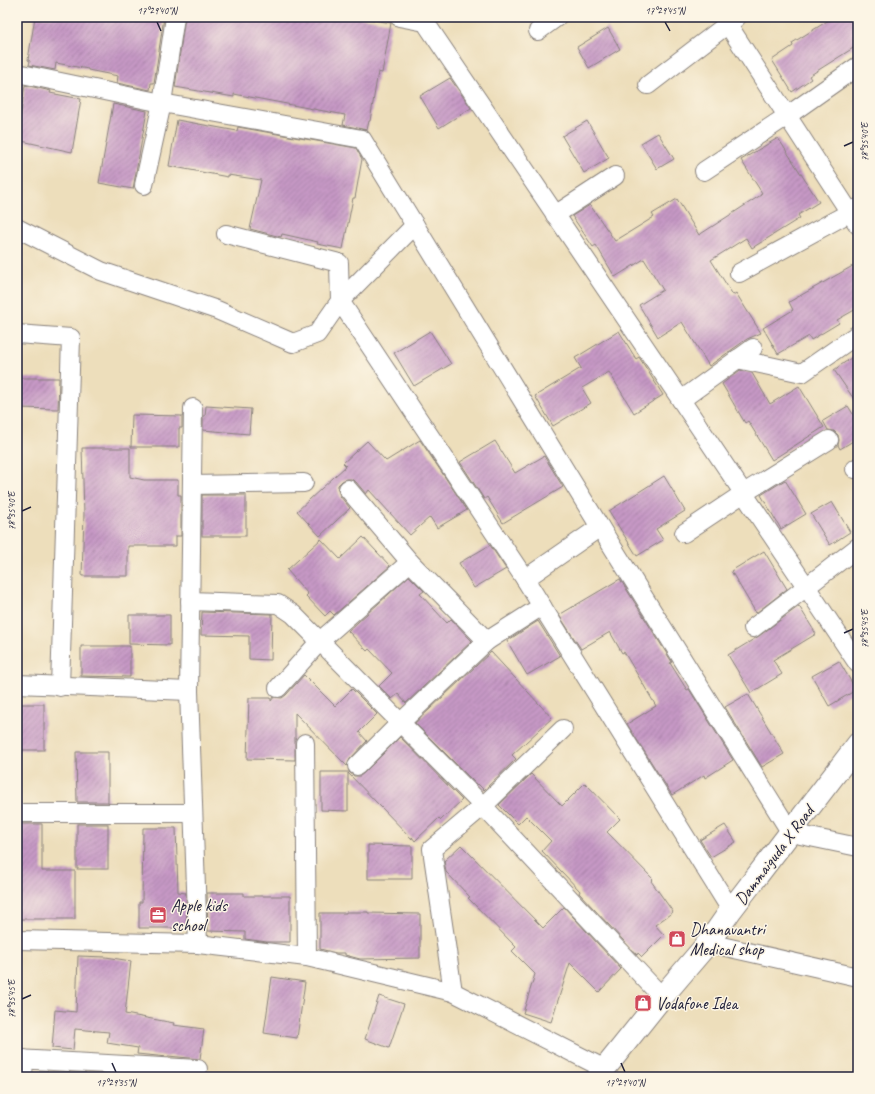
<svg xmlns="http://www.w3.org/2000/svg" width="875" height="1094" viewBox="0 0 875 1094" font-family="Caveat,sans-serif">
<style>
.building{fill:url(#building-hatch)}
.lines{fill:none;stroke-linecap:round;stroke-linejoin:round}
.minor-casing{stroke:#88807b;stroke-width:20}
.tertiary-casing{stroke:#88807b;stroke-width:24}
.minor{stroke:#fff;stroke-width:18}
.tertiary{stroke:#fff;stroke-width:22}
.ticks{fill:none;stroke:#22223b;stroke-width:1.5}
.labels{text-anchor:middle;stroke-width:3;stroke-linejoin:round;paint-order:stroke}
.street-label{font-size:17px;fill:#22223b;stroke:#fcf5e5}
.poi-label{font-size:17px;fill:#22223b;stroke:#fcf5e5;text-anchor:start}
.neatline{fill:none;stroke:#22223b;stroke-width:1.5}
.ticks-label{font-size:10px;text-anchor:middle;fill:#22223b}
</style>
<defs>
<pattern id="building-hatch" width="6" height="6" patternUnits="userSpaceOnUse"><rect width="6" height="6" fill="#c698c5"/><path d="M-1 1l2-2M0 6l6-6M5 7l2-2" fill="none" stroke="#a07ca1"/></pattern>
</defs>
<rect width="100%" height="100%" fill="#fcf5e5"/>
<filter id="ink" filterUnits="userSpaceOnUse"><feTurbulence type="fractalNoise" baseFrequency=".025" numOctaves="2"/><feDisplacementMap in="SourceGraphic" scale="8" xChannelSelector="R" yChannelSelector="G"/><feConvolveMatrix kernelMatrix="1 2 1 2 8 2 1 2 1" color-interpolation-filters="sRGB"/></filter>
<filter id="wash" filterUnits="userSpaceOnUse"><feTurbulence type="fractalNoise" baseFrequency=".012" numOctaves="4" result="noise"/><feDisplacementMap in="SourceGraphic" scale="16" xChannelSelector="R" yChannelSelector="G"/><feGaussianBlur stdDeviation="0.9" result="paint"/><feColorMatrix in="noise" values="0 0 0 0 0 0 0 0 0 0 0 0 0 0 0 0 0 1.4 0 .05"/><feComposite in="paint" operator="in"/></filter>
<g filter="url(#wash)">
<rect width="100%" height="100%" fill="#eddebb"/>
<g id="blocks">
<g class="building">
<path d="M35,17H164L154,83H151L150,90L117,83L118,76L88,70V69L56,63L55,70L29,65L30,61L28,60Z"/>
<path d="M185,17H357L391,23L382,73L378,72L370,121H369L367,130L343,125L345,115L234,94V97L175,87Z"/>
<path d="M834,17H858V45L809,76L811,79L792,92L772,60L793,46L792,43Z"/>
<path d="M608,28L620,49L589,68L577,47Z"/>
<path d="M450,78L471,108L439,128L420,96Z"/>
<path d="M25,85L51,91L50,93L81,99L72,152L17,140Z"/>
<path d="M113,104L147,111L133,189L99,183Z"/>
<path d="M177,120L237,131L238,127L356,148L362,159L355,198H353L343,249L317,244L318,242L282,234L281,237L250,229L261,180L228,175V177L169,166Z"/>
<path d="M587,121L609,158L584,173L562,136Z"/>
<path d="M658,133L674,159L657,169L641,143Z"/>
<path d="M778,138L819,202L798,215L800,218L752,248L746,238L711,260L733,295L736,293L761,333L747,339L709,366L682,322L658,337L639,305L663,290L644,259L615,277L596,245L593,247L572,216L590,205L615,241L654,217L652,214L677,199L699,235L761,195L760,194L762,193L741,160Z"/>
<path d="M858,263V308L837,320L839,323L811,340L809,336L778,354L763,328L793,310L789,302Z"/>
<path d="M430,331L451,364L414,386L394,353Z"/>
<path d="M619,331L636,359L639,357L663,395L634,413L609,372L582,388L591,403L553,426L535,396L581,368L575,358Z"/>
<path d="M858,353V405L834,370Z"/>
<path d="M740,370L752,373L770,404L799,386L824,427L772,460L748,421L745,423L722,384Z"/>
<path d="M17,378H59L58,409L17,408Z"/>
<path d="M206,406L251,409L249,434L203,430V416H205Z"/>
<path d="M848,406L858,422V438L840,449L838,445L839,440L838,435L834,431L828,430L823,421Z"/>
<path d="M132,415L182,416V428H179V447H131Z"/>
<path d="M420,440L467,510L437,528L430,517L410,535L369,490L366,494L356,482L351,479H346L342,481L338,485V490L340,496L350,508L320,536L297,511L346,466L343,463L367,441L386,461Z"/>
<path d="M495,441L515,473L544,456L563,487L503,523L487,497L484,499L460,462Z"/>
<path d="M82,448H130V477L144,480H178V495H181V536H176V546H128V576H82L84,514Z"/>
<path d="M664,476L685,511L656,529L663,540L637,556L609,511Z"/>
<path d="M785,480L806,514L781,529L761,495Z"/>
<rect x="202" y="495" width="44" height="41"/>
<path d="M832,502L850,532L830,545L811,514Z"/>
<path d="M363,537L390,566L334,615L330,611L325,616L306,596L308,594L287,570L321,539L340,559Z"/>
<path d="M490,545L506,569L474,588L459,563Z"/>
<path d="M764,551L787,589L756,613L731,571Z"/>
<path d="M409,576L424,591L420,594L447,623L451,619L472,641L406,703L398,694L392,699L379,686L392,673L369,649L367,651L348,631Z"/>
<path d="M620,579L672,662L670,663L687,690L689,689L733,760L705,778L704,775L672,795L627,724L656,706L624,652L622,653L610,632L581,649L559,615Z"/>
<path d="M799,606L816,634L773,660L782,674L751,693L728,655L759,636Z"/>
<path d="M202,612L272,614L271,660L249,659V636L201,635Z"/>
<path d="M129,615H170V645L129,644Z"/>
<path d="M538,621L560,656L527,675L507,641Z"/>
<path d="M81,646H130V677L81,676Z"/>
<path d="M491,652L552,718L512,755L516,759L484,790L478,784L477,785L415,723Z"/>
<path d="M839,661L856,690L829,706L812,676Z"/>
<path d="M304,675L335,706L352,689L377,714L359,732L367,741L350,759L347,766L295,713V760L247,759L249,698H271V701L274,697L282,698L286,695Z"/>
<path d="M748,694L784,754L762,767L725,707Z"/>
<rect x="17" y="704" width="27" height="46"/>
<path d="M400,737L462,800L441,820L439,818L415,841L412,837V839L348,773V811L321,810V772H349L354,776H360L364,773Z"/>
<path d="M76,752H108V802H77Z"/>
<path d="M531,774L562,806L585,783L620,819L607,832L653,879L651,881L673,912L655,925L664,935L642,957L638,953L637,955L579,893L580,891L542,851L551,841L526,816L518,824L499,805Z"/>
<path d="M17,824H42V871H75V919H17Z"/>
<rect x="77" y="824" width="31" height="45"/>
<path d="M725,825L736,842L711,857L700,840Z"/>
<path d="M143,828H176L178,892L186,893L187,928H139V902H142Z"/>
<path d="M368,845L412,846V879H368Z"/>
<path d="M461,845L543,928L564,907L621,969L599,992L570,963L551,1022L523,1013L535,974L512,951L516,947L468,898L470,897L446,872L444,861Z"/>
<path d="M207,893H244V896H290V942H267L245,939V932L208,931Z"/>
<path d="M346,912H368V913L420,914V958L360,959L345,955V953H336L320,949V913H346Z"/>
<path d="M78,956L106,957L131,961L125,1014L174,1023L173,1025L204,1029L200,1059L168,1056V1057L137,1054L138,1048L107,1043L109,1032L75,1029L73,1050L52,1048L55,1010L76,1012Z"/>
<path d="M272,977L305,982L297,1038L264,1033Z"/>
<path d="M379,996L404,1004L389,1048L365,1039Z"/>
</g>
</g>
</g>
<g filter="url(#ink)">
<use href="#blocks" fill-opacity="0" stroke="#88807b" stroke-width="1"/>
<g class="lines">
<defs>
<g id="minor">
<path d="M399,17L425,22L681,400L858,664"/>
<path d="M723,17L858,225"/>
<path d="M538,31L557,17"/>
<path d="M17,73L162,103L362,139L600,527L791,833L858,847"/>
<path d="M648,85L737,17"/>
<path d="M704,171L787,116L858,66"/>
<path d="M144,185L162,103L175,17"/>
<path d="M555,215L615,176"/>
<path d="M17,228L101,271L217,310L293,343L317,334L340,301L525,579L731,910"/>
<path d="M226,234L339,263L340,301"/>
<path d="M739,273L858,208"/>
<path d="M340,301L415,225"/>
<path d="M17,334L71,338L60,687"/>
<path d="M737,359L802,373L858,334"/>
<path d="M681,400L753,348"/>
<path d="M193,408L189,691L198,944"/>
<path d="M855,469L858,467"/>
<path d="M192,485L304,483"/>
<path d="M348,489L410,562L487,641"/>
<path d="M684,533L744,493L829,440"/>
<path d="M525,579L600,527"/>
<path d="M190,601L278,604L293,614L483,806L662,997"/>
<path d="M753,628L858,547"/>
<path d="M17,684L189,691"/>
<path d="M278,688L320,641L410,562"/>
<path d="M305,743L307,957"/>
<path d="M357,766L401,722L487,641L542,606"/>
<path d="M17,813H192"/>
<path d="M17,940L198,944L307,957L453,992L605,1069"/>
<path d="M708,943L858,977"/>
<path d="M453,992L432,849L483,806L563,729"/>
<path d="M17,1059L198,1069"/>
<path d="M23,1077L24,1059"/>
</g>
<path id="tertiary" d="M598,1077L662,997L708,943L731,910L858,744"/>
</defs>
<use href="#minor" class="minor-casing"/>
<use href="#tertiary" class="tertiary-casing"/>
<use href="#minor" class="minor"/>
<use href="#tertiary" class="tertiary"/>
</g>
</g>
<path class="ticks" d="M157,22L161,31M665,22L670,31M844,146L853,142M22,511L31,507M844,633L853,629M22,999L31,995M112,1063L116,1072M621,1063L625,1072"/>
<defs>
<symbol id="office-square" viewBox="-11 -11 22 22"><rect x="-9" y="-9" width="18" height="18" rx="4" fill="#d1495b" stroke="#fcf5e5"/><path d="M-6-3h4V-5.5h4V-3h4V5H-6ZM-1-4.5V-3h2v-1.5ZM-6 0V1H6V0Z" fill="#fff"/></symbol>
<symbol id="shop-square" viewBox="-11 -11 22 22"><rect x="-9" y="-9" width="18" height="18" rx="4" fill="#d1495b" stroke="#fcf5e5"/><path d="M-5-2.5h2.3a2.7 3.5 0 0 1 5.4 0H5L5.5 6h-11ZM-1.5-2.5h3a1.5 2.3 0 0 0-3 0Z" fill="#fff"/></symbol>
</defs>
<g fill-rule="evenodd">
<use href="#office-square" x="148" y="905" width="20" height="20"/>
<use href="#shop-square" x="667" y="929" width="20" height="20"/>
<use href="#shop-square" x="633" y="993" width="20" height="20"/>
</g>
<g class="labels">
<g class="street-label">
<text transform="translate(774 855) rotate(-53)" y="6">Dammaiguda X Road</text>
</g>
<g class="poi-label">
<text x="171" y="911">Apple kids<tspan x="171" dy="20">school</tspan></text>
<text x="690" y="935">Dhanavantri<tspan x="690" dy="20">Medical shop</tspan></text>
<text x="656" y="1009">Vodafone Idea</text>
</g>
</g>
<rect width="875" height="1094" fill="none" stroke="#fcf5e5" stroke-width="44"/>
<rect x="22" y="22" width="831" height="1050" class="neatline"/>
<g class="ticks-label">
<text x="157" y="14">17°29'40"N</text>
<text x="665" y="14">17°29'45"N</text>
<text transform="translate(864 142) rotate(-90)" y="4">78°35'40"E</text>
<text transform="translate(11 511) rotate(-90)" y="4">78°35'40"E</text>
<text transform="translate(864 629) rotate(-90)" y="4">78°35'45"E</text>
<text transform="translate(11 999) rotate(-90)" y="4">78°35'45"E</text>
<text x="116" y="1086">17°29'35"N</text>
<text x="625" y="1086">17°29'40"N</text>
</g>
</svg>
